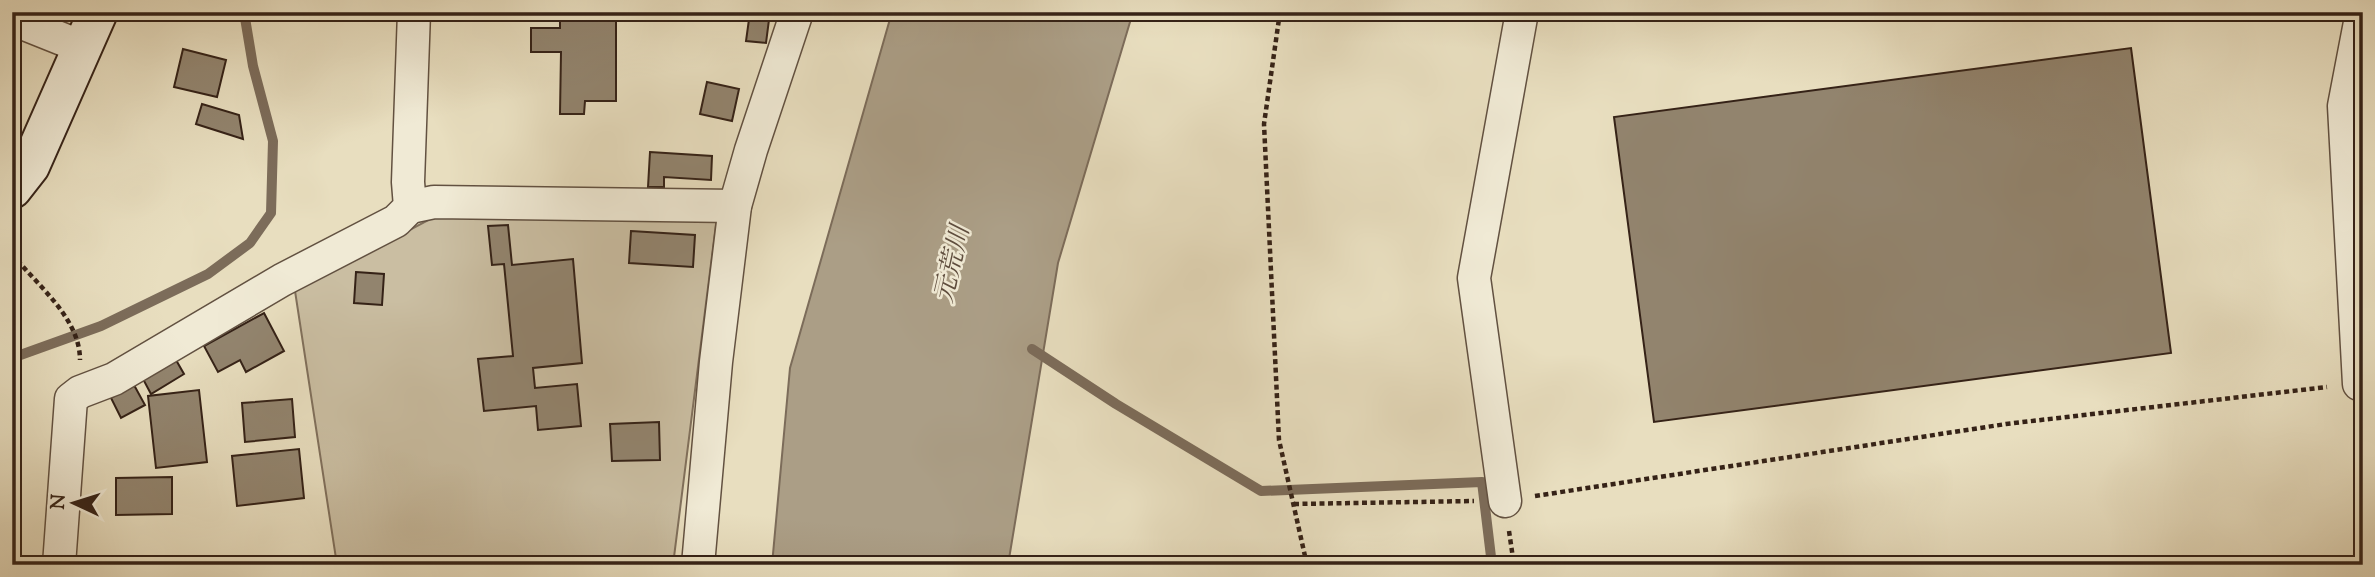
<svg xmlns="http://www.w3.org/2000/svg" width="2375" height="577" viewBox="0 0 2375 577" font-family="'Sorts Mill Goudy','Noto Serif JP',serif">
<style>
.green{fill:#cabea2;stroke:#80705c;stroke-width:2}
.water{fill:#ab9e86;stroke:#7c6c5a;stroke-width:2}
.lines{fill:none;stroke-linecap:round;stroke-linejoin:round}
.stream{stroke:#7c6c5a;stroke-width:10}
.building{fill:#92846e;stroke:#352217;stroke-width:2}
.street-casing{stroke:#625141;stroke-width:35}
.secondary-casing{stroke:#352217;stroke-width:42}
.path{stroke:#352217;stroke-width:4.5;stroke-dasharray:5 3.5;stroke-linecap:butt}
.street{stroke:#f0ead5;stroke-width:32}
.secondary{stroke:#f0ead5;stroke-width:38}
.labels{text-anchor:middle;stroke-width:5;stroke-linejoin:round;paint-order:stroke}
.water-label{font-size:26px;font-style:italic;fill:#5e4d3e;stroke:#f0ead5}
</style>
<rect width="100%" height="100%" fill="#e8debf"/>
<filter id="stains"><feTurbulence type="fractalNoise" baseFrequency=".00286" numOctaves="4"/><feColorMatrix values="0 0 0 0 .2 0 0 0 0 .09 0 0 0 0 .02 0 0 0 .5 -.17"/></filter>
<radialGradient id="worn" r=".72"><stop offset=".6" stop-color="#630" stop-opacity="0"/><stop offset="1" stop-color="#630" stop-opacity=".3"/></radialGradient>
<path class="green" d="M717,216L673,565H337L295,291L432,218Z"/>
<path class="water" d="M892,12H1133L1058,263L1008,565H772L790,368Z"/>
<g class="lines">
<g class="stream">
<path d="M1032,349L1116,404L1261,491L1482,482L1492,565"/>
<path d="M12,358L101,326L208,274L250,243L271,213L273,141L253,66L244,12"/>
</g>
</g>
<g class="building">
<path d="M750,12H770L766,43L746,41Z"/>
<path d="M560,21H616V101H585L584,114H560L561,52H531V28H560Z"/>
<path d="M2131,48L2171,353L1654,422L1614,117Z"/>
<path d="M183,49L226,60L217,97L174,87Z"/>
<path d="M707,82L739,89L732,121L700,114Z"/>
<path d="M202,104L239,115L243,139L196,124Z"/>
<path d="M650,152L712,156L711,180L664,177V187H648Z"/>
<path d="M508,225L512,265L573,259L582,363L533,368L535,388L577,384L581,426L538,430L536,406L484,411L478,359L513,356L504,264L492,265L488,226Z"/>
<path d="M631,231L695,235L693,267L629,263Z"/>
<path d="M356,272L384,274L382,305L354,303Z"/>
<path d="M264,313L284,351L246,372L240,360L218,372L204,346Z"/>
<path d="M176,360L184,374L151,394L143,379Z"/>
<path d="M134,385L145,405L121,418L111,398Z"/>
<path d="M199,390L207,462L156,468L148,396Z"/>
<path d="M292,399L295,437L245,442L242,403Z"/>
<path d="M659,422L660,460L612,461L610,424Z"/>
<path d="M299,449L304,498L237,506L232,456Z"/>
<path d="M172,477V514L116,515V478Z"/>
</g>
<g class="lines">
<defs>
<g id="street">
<path d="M12,19L82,47"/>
<path d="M410,207L434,202L735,206"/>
<path d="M2359,384L2344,106L2362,12"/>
<path d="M1505,501L1474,278L1522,12"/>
<path d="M59,565L71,399L80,392L114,379L282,280L396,221L410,207L408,182L414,12"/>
<path d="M698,565L716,362L735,206L751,150L797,12"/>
</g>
<path id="secondary" d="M12,189L30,166L98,12"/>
</defs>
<use href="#street" class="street-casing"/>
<use href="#secondary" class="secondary-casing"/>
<g class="path">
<path d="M1280,12L1264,124L1279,440L1307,565"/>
<path d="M12,254C37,285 80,318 80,360"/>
<path d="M1535,496L2006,424L2327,387"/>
<path d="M1294,504L1474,501"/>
<path d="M1509,531L1514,565"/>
</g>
<use href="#street" class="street"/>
<use href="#secondary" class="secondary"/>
</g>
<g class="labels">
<g class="water-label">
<text transform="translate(951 264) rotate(-77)" y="9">元荒川</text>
</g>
</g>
<rect width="2375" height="577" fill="none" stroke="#e8debf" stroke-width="42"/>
<rect x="14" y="14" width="2347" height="549" fill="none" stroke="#352217" stroke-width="3.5"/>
<rect x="21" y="21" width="2333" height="535" fill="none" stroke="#352217" stroke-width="2"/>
<g transform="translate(74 503) rotate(274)" stroke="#f0ead5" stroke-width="5" paint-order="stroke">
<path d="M0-5L12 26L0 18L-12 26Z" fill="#352217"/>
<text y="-10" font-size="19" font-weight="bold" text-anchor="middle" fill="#352217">N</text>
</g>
<rect width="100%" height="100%" filter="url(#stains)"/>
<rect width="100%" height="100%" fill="url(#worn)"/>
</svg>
